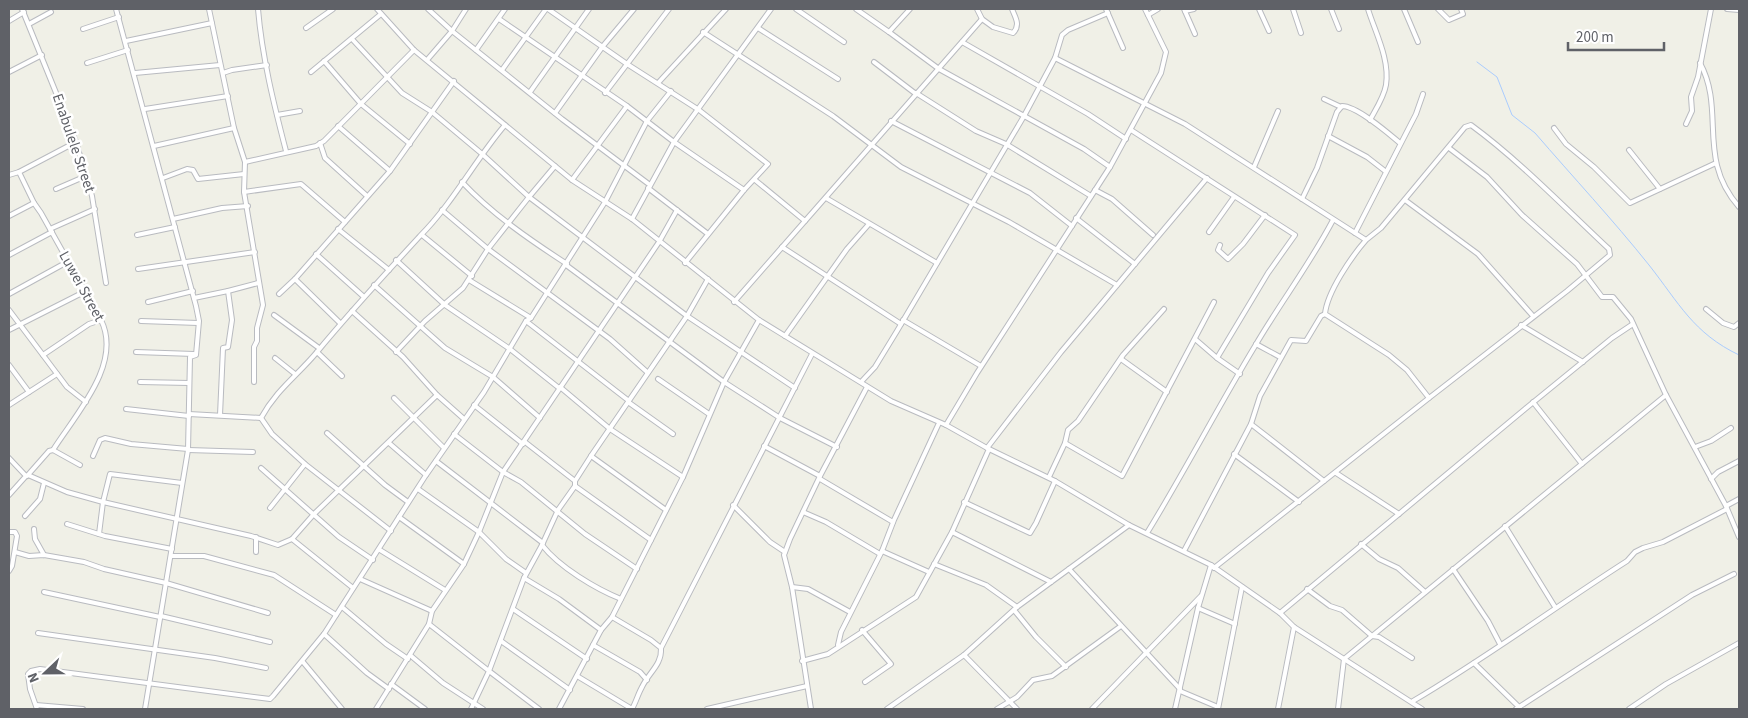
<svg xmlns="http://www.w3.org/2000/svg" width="1748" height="718" viewBox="0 0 1748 718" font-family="'Source Sans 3',sans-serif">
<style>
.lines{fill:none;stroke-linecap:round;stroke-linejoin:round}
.stream{stroke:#aaccfe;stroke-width:1}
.minor-casing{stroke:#b9bbc0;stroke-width:6}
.minor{stroke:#fff;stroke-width:4}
.labels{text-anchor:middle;stroke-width:5;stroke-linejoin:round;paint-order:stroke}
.street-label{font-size:15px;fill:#5f6167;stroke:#fff}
</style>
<rect width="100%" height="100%" fill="#f0f0e7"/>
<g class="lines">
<path class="stream" d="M1477,62L1497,77L1512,115L1535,133C1573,177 1613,220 1649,265C1679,303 1693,333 1739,355"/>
<defs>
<g id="minor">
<path d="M22,9L76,142L92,196L106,283"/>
<path d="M116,9L196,306L199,321L196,355L190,357L188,450L145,709"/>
<path d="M209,9L234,128L245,162L244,192L263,305L257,328V341L254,347V382"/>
<path d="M258,9C262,57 274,105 286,151"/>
<path d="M377,9L414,50L572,180L632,219L759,320L891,401L946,425L987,448L1055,481L1129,525L1211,565L1280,613L1294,627L1422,709"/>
<path d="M428,9L452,31L562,119L650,185"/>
<path d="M548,9L627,64L699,110L768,164L744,190L685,263"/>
<path d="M796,9L844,42"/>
<path d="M856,9L889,32"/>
<path d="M910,9L889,32L939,69L1084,149L1110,167"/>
<path d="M977,9L982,19"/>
<path d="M1106,9L1123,48"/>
<path d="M1184,9L1195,34"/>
<path d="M1259,9L1269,31"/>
<path d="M1293,9L1301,33"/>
<path d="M1331,9L1339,29"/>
<path d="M1368,9C1375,32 1390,59 1386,85C1384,97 1376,109 1370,120"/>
<path d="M1404,9L1418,42"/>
<path d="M1438,9L1449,20L1463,14L1461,9"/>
<path d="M1727,9L1739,10"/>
<path d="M1185,11L1194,9"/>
<path d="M1148,15L1158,9"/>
<path d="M499,19L627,106L674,142L744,190"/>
<path d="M9,21L24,12"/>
<path d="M29,24L51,12"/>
<path d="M306,28L333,9"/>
<path d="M758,28L838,79"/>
<path d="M83,29L119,17"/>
<path d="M703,32L833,116L901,167L1009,222L1117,285"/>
<path d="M352,39L402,93L432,112L481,153L529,197L555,166"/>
<path d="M126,41L212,23"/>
<path d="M962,42L1088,114L1126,139"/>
<path d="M476,50L505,9"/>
<path d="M1055,58L1185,124L1366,240L1381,228L1465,127L1471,125C1520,161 1564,207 1609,249L1610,255L1567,291L1429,398L1407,370L1389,355L1325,314C1327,292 1352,256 1366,240"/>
<path d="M427,60L452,31L466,9"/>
<path d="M324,61L361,104L410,144"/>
<path d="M874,62L916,94"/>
<path d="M87,63L128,50"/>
<path d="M1700,63C1726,111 1696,158 1739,207"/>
<path d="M502,70L546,9"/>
<path d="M9,72L42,55"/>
<path d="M311,72L381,14"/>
<path d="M135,73L220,65"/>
<path d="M223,73L232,70L267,65"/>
<path d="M658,83L726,9"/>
<path d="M530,92L589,9"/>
<path d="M605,93L669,9"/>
<path d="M916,93L976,131L1006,144L1091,196"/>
<path d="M1324,99L1341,107"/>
<path d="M145,109L228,96"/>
<path d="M555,113L603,46L634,9"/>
<path d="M277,115L300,111"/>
<path d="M891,121L1030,193L1072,226"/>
<path d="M1686,124L1692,111L1691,97L1698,77L1711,9"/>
<path d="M338,126L390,171"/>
<path d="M1554,128L1566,144L1594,167L1630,203L1716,163"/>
<path d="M1131,130L1295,235L1268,273L1217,358L1195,339"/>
<path d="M1328,136L1367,157L1385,171"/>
<path d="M320,143L325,158L367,196"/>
<path d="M154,146L234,128"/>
<path d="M1449,148L1487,177L1522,215L1577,264L1602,297H1613L1631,319L1666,395L1726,506L1739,537"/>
<path d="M1629,150L1660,189"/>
<path d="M245,162L316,146L324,141L414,50"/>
<path d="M1254,167L1278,111"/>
<path d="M19,172L34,203L41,213L101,320C123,364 75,415 53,450L49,451L27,476"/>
<path d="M9,175L19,172L76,142"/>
<path d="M163,178L187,169L193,170L198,179L244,174"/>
<path d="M572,180L627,106"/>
<path d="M755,180L805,221L982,19L993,27L1013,33C1021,25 1015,17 1012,9"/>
<path d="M462,182C492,214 530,240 567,264"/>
<path d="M648,188L708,234"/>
<path d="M56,189L86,176"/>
<path d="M1095,190L1112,199L1153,235"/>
<path d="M244,192L301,184L345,222"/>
<path d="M826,198L937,263"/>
<path d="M1302,199L1317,168L1337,112L1342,106C1357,106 1388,133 1400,143"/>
<path d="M1405,200L1478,254L1533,316"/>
<path d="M442,210L488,249L610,339L647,372"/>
<path d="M9,216L34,203"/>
<path d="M1076,218L1135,264"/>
<path d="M173,219L222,208L248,206"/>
<path d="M632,219L674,142L771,9"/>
<path d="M50,229L95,209"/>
<path d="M338,229L389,270"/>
<path d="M1209,232L1234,197"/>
<path d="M1355,233L1416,114L1423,94"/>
<path d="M137,235L175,227"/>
<path d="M422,235L472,276"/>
<path d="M1220,245L1218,250L1228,259L1243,244L1265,215"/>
<path d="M782,247L901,324"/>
<path d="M316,254L364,297"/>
<path d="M9,255L52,232"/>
<path d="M396,260L445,305L510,349L559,388"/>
<path d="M566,265L724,382L780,418L837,447"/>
<path d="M138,269L255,252"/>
<path d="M469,280L531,318"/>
<path d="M374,285L445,348L493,377L540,418"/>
<path d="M228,291L258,283"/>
<path d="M9,294L69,261"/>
<path d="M279,294L295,279"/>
<path d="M194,298L228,291L232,320L228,347L223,348L220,415"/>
<path d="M148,302L193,291"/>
<path d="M734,302L805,221"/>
<path d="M1706,309L1723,323L1734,327L1739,323"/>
<path d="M9,310L67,387L86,402"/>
<path d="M352,311L403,357L437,395"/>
<path d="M274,315L319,348"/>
<path d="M903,320L981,366"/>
<path d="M141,321L198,323"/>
<path d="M526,321L629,401"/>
<path d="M340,323L295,279L390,171L454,81"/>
<path d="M1521,325L1583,362"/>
<path d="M9,330L86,291"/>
<path d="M785,336L847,249L869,224"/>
<path d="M1256,344L1280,357"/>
<path d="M136,352L194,354"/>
<path d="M317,352L342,376"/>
<path d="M396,352L425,321L463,288L488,249L529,197L687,316L708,279"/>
<path d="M43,355L89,324L101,320"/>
<path d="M275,358L295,374"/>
<path d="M1217,358L1240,374"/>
<path d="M1121,359L1167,392"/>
<path d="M9,365L29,392"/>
<path d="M658,379L709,414"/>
<path d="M140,382L189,383"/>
<path d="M861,382L875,367L897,331L1024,116L1055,58L1062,35L1068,30L1108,13"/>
<path d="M560,387L610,429L683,477"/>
<path d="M394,398L444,448"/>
<path d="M628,402L673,434"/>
<path d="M1533,402L1582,464"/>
<path d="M9,405L57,374"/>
<path d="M474,405L523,444"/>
<path d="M126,409L189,416"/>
<path d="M189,414L261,418"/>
<path d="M1251,424L1260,396L1291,340L1306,341L1321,316L1325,314"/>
<path d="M946,425L977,373L1110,167L1161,73L1166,52L1145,9"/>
<path d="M327,433L385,485L408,502"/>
<path d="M454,434L503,472L521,482L585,534L637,569"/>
<path d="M525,442L575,481"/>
<path d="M389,443L426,475"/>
<path d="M1065,443L1122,476L1214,302"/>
<path d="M764,446L820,476"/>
<path d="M1695,447L1711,441L1731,428"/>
<path d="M987,448L1061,352L1207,178"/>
<path d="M53,450L80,465"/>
<path d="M188,450L253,452"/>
<path d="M1234,454L1299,502"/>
<path d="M93,456L100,440L105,438L131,444L188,449"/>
<path d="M591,456L666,510"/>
<path d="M9,458L26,476L9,495"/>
<path d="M436,461L543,543"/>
<path d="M261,468L339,537L373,560"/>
<path d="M1336,473L1399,514"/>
<path d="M28,475L67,492L103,502L251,536L278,545L292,539L353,588"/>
<path d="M1049,477L1065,443L1068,430L1078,421L1123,355L1164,309"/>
<path d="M820,479L893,522"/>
<path d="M1711,479L1718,472L1739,461"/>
<path d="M575,486L651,540"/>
<path d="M418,489L479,532L506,559L526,573"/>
<path d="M964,502L1030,533L1036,523L1055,481"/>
<path d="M733,505L770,542L785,552"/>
<path d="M1726,506L1739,499"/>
<path d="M270,508L305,464"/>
<path d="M803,512L826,522L880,554"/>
<path d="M25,516L40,499L44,483"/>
<path d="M399,517L464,564"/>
<path d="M67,524L105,536L172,549"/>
<path d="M1505,526L1555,607"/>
<path d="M34,529L35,539L44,555"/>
<path d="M391,531L305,464L272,434L261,418C277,389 297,376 317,352C350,312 385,274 420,236C453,203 475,160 505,125"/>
<path d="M9,532H15L17,536L12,566L9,571"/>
<path d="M952,532L1051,582"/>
<path d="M1147,533C1185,471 1218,407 1255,346C1280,303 1310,264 1333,220"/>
<path d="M99,534L103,502L110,474L182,483"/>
<path d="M292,539L314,514L437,395L464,419"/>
<path d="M1361,544L1379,559L1398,568L1425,592"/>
<path d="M542,545C559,567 596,589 621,599"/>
<path d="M380,550L445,590"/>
<path d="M882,551L929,572"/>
<path d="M1184,551L1251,424L1324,481"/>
<path d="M15,552L29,556L44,555L84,562L104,569L166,583L268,613"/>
<path d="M256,552V537"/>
<path d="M171,556H204L274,575L336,615"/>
<path d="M934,564L986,585L1017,607"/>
<path d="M1214,568L1429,398"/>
<path d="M1069,569L1180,689"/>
<path d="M1453,569L1488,621L1500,644"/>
<path d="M524,578L559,599L601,630"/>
<path d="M360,579L432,611"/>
<path d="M792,587L808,589L850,612"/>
<path d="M1307,589L1330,606L1342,610L1372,636L1379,637L1412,658"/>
<path d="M44,592L160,617"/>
<path d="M342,607L386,644L408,659"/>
<path d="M1198,608L1235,624"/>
<path d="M513,609L587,659"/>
<path d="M1014,610L1036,637L1066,667"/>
<path d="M1280,613L1525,409L1612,338L1633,324"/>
<path d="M161,616L270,642"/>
<path d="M429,624L489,671L471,709"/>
<path d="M862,630L891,664L865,682"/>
<path d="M38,633L215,658L266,668"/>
<path d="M324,634L367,673L389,689"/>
<path d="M501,641L570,690"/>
<path d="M593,645L640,672L647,680"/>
<path d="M838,645L841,632L882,551L894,520L939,423"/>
<path d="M661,648L812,354"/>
<path d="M410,655L443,683L483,709"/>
<path d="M964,655L1017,709"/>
<path d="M802,661L828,654L916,597L952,532L989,449"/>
<path d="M303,662L342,709"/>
<path d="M1474,663L1519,707"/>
<path d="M577,676L632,709C636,702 638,694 642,687C649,672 662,665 661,648L651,640L612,617"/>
<path d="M391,684L425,709"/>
<path d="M1180,691L1218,707"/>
<path d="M1413,701C1486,658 1555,607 1627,561L1635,552L1643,548L1663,542L1727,509"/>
<path d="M36,705L83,709"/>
<path d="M37,709L30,689L28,674L31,671L40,669L270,699L273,696L324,634L426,475L484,392L526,321L531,318L605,202L647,121L671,91"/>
<path d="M376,709L429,624L432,611L464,564L479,532L503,472L659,242L677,210"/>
<path d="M539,709L489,671L524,578L542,545L558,510L575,486V481L591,456L687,316L795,388"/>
<path d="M559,709L601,630L612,617L683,477L724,382L759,320"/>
<path d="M707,709L807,686"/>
<path d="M811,709L792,587L784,555L790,539L820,476L867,387"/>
<path d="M887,709L964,655L1017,607L1129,525"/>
<path d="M997,709L1017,697L1033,680L1052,676L1121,626"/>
<path d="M1092,709L1201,596"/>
<path d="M1175,709L1198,608L1211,565"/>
<path d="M1218,709L1242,587"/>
<path d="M1278,709L1294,627"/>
<path d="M1338,709L1344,659L1666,395"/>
<path d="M1516,709L1692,595L1734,574"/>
<path d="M1629,709L1666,684L1739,643"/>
</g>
</defs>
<use href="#minor" class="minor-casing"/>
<use href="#minor" class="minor"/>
</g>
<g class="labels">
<g class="street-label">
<text transform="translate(74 143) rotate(71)" y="5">Enabulele Street</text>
<text transform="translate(82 286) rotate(61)" y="5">Luwei Street</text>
</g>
</g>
<rect width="1748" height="718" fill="none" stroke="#5f6167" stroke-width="20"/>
<g transform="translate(45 673) rotate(248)" stroke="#ffffff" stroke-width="4" paint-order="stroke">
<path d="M0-4L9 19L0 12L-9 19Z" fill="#5f6167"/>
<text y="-8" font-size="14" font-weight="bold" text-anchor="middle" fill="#5f6167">N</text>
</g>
<path d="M1568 42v8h96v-8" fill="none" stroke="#5f6167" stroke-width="2.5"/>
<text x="1576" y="42" font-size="15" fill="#5f6167" stroke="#ffffff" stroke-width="4" paint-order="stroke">200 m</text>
</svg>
